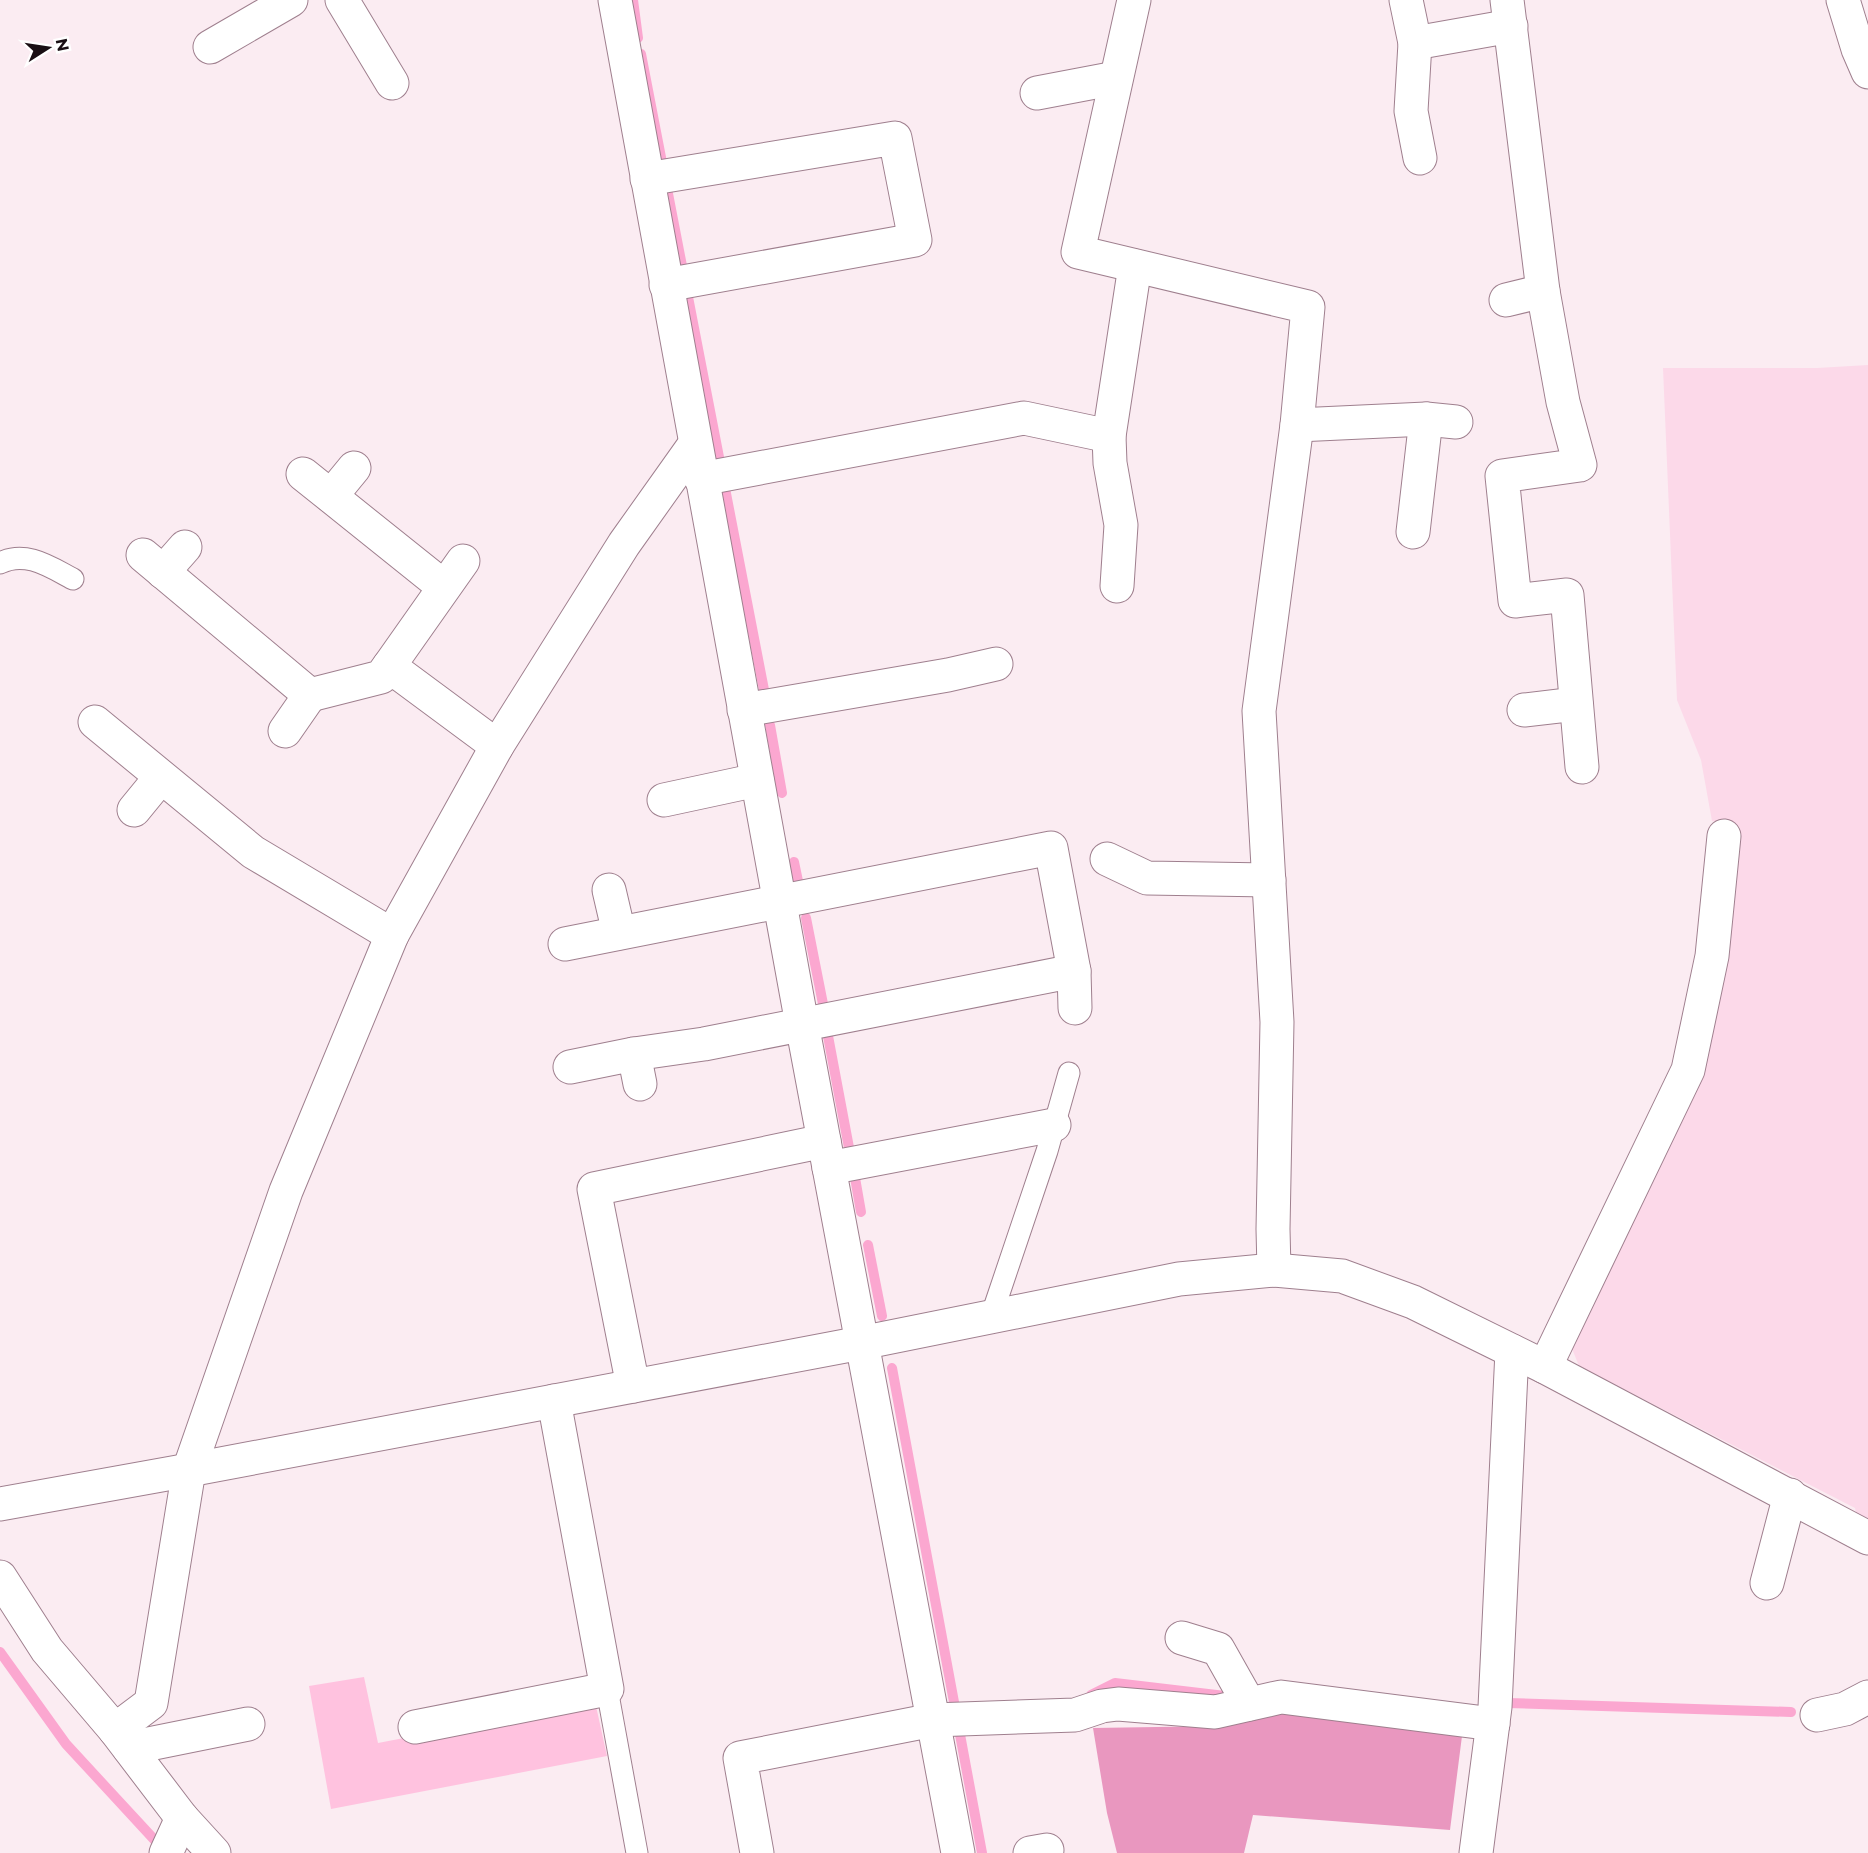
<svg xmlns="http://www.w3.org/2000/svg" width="1868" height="1853" viewBox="0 0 1868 1853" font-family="Montserrat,sans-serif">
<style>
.built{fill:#fcd9e9}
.green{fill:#ffc2df}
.forest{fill:#e997bf}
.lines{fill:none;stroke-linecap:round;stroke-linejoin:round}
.stream{stroke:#fba7d0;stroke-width:10}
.lane-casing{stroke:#9f7f8e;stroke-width:23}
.street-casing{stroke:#9f7f8e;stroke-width:35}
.secondary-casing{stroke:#9f7f8e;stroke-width:35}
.lane{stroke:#fff;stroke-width:21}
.street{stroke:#fff;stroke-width:33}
.secondary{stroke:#fff;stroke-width:33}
</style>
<rect width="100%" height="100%" fill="#fbecf2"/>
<path class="built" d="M1868,365V1523L1857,1517L1855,1508L1579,1366L1571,1346L1696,1062L1740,827L1712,821L1701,760L1677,700L1663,368H1817Z"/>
<path class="green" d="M364,1677L378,1743L508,1718L596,1706L607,1756L331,1809L309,1686Z"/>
<path class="forest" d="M1291,1711L1462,1736L1450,1830L1253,1815L1244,1853H1117L1107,1813L1093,1728L1220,1726Z"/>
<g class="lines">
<g class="stream">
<path d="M633,0L638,38"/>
<path d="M641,54L765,695"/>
<path d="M770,725L782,793"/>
<path d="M794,862L798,881"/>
<path d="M806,918L823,1004"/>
<path d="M828,1036L850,1153"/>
<path d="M854,1172L861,1212"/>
<path d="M868,1245L882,1316"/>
<path d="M892,1368L982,1853"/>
<path d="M0,1652L66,1744L162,1848"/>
<path d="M1091,1695L1115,1683L1225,1696"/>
<path d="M1507,1703L1791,1712"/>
</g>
<defs>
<g id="lane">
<path d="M0,563C26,550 50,567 73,579"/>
<path d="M991,1317L1047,1151L1069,1073"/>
<path d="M607,1689L637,1853"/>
</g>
<g id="street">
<path d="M342,0L392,83"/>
<path d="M615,0L802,1024L958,1853"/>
<path d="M1134,0L1078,252L1308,307L1297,425L1259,711L1277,1022L1273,1229L1274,1270"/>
<path d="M1406,0L1415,43L1411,111L1420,158"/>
<path d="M1507,0L1543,291L1563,402L1580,465L1502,476L1515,601L1567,595L1582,767"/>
<path d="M1843,0L1858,49L1868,72"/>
<path d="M1415,43L1511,26"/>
<path d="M210,47L291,0"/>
<path d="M1037,93L1116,78"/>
<path d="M647,179L895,138L915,240L666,285"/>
<path d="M1506,300L1543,291"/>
<path d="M1297,425L1426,419L1456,422"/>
<path d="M303,474L444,587"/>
<path d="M701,479L1024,418L1109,436"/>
<path d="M331,496L354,468"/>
<path d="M1413,532L1426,419"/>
<path d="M143,555L310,695L381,677L389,666L497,746"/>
<path d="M163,572L185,547"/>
<path d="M1117,586L1121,525L1110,463L1109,436L1135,266"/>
<path d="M389,666L463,561"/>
<path d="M744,710L948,675L996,664"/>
<path d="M1524,710L1576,704"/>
<path d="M95,722L253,852L392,935"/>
<path d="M285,731L310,695"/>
<path d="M664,800L757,780"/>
<path d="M134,810L161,777"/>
<path d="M1107,859L1147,878L1269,880"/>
<path d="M609,890L619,933"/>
<path d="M565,944L1051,848L1074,971L1075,1008"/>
<path d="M634,1054L640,1084"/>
<path d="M570,1067L634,1054L704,1044L1074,971"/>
<path d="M829,1168L1054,1125"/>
<path d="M861,1343L1179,1279L1274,1270L1342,1276L1413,1302L1545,1367L1868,1538"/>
<path d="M1545,1367L1688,1070L1712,956L1724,836"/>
<path d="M633,1386L594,1189L824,1141"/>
<path d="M1767,1583L1790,1495"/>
<path d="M1182,1638L1218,1649L1249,1704"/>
<path d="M1817,1715L1845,1709L1868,1697"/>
<path d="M415,1727L607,1689L554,1401"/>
<path d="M115,1730L151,1703L189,1470L286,1191L392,935L497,746L624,544L695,444"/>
<path d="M129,1748L248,1724"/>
<path d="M166,1853L182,1818"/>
<path d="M757,1853L740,1758L933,1720L1075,1715L1102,1706L1118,1704L1215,1712L1281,1697L1493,1724"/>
<path d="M1030,1853L1047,1850"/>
<path d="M1476,1853L1495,1707L1512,1351"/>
</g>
<g id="secondary">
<path d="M0,1504L189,1470L861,1343"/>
<path d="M0,1577L47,1650L115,1730L182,1818L214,1853"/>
</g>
</defs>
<use href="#lane" class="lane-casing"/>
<use href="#street" class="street-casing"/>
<use href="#secondary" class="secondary-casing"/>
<use href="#lane" class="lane"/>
<use href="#street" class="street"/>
<use href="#secondary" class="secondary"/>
</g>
<g transform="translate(48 48) rotate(78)" stroke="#ffffff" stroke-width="4.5" paint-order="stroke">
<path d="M0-4.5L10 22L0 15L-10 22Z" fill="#190e13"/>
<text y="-9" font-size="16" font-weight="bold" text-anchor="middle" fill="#190e13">N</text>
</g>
</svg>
